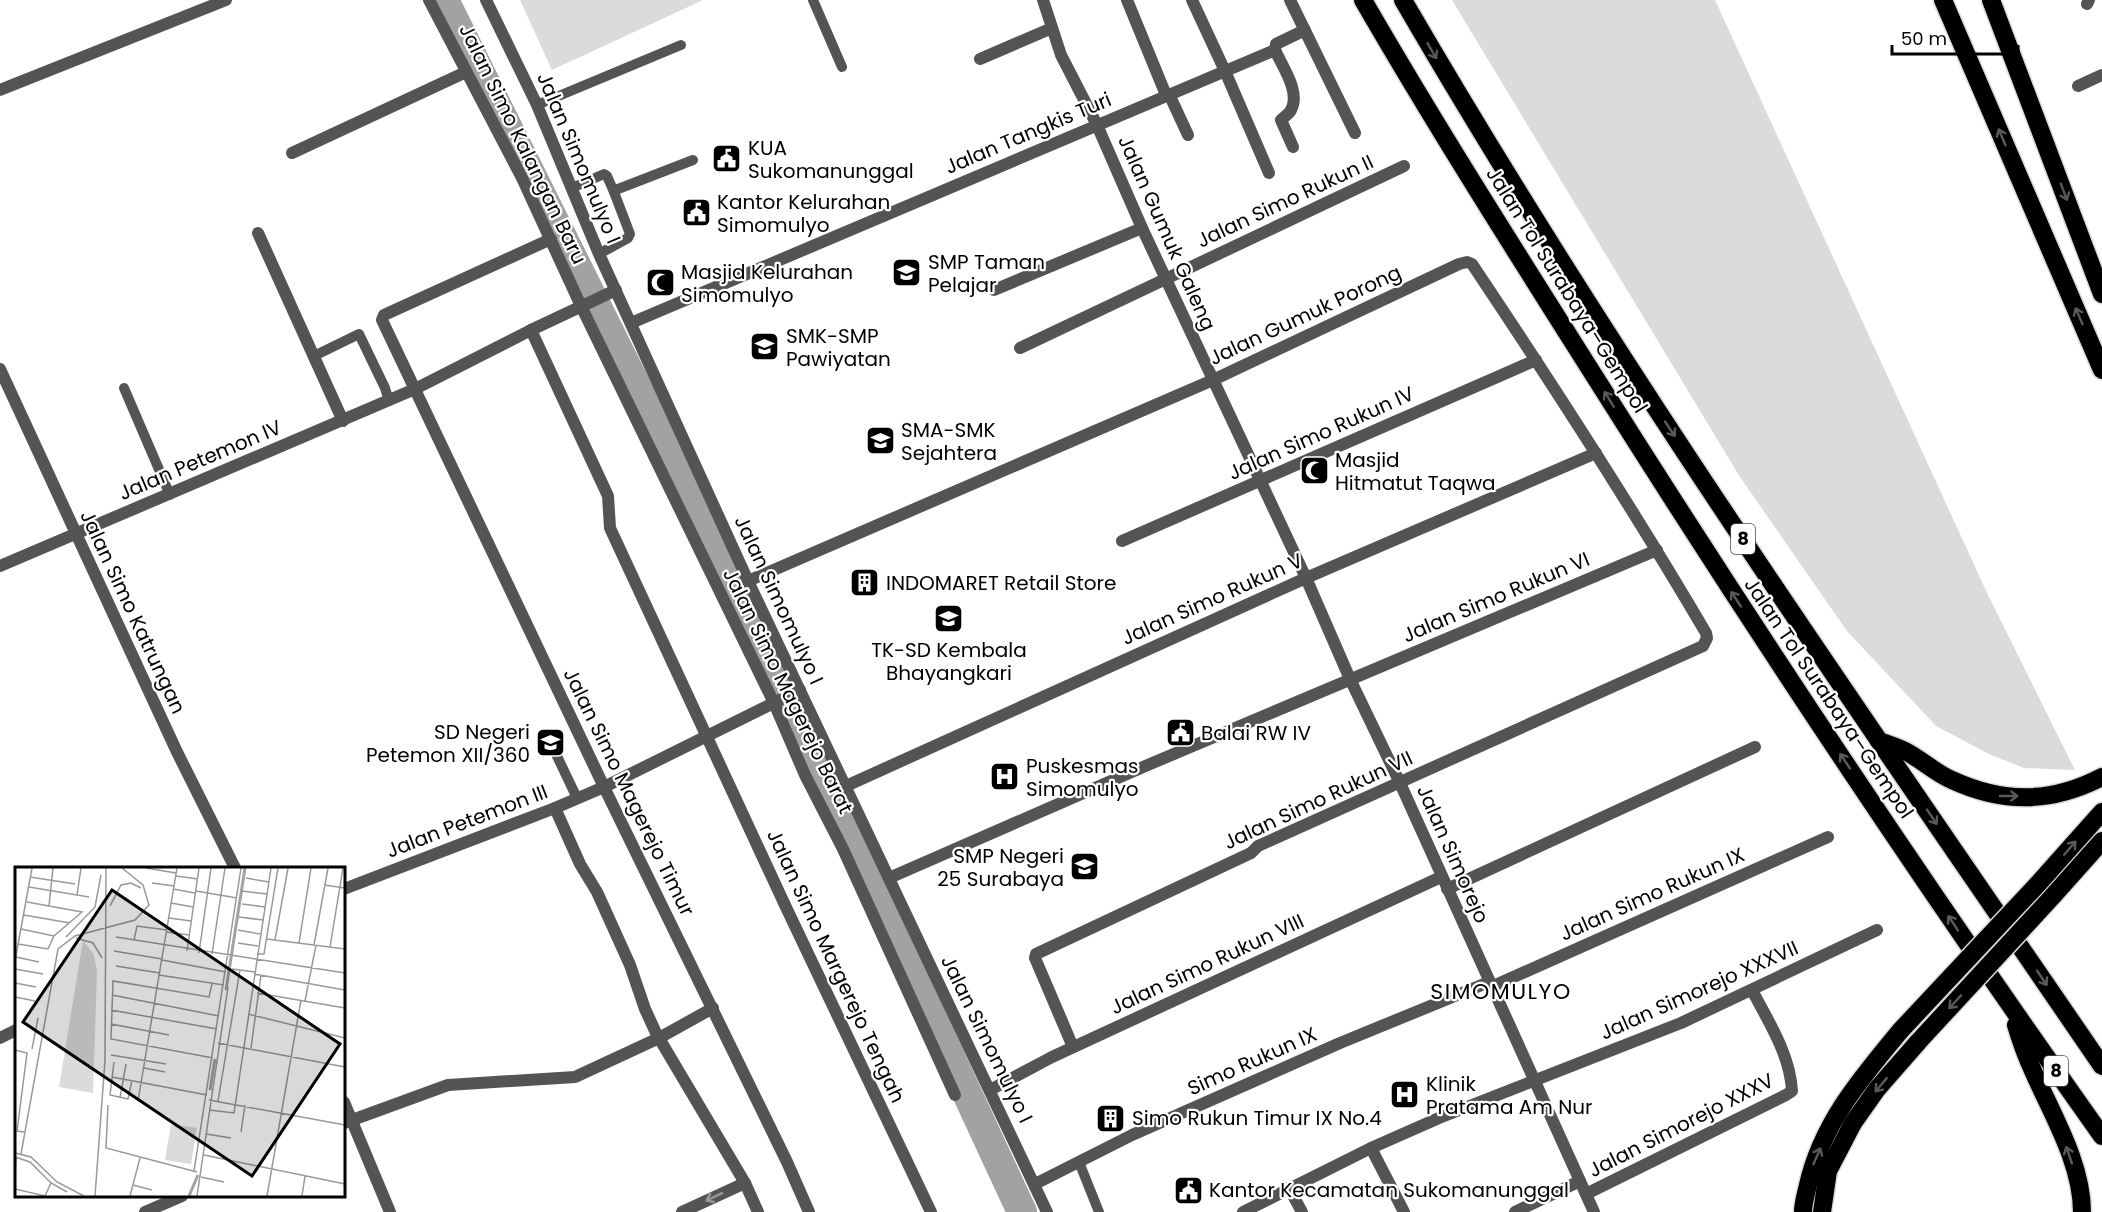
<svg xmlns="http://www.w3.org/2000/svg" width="2102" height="1212" viewBox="0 0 2102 1212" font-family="Poppins,sans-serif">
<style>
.green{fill:#dbdbdb}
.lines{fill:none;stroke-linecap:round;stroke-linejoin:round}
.river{stroke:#a2a2a2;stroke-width:30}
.motorway-casing{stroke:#dbdbdb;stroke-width:21}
.service{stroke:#545454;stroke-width:10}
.minor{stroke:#545454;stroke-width:12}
.motorway{stroke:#000;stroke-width:18}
.motorway-bridge-casing{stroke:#dbdbdb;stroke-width:21;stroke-linecap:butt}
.motorway-bridge{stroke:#000;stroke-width:18}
.oneway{stroke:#595959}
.oneway2{stroke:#989898}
.labels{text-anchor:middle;stroke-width:4.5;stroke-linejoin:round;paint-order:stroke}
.shield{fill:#fff;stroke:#4c4c4c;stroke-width:1.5}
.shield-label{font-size:18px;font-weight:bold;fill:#000}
.street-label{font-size:20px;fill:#000;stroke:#fff}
.poi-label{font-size:20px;fill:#000;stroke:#fff;text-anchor:start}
.quarter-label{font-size:22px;letter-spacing:1.5px;fill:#000;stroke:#fff}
.inset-river{fill:none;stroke:#a2a2a2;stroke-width:3}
.inset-road{fill:none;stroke:#999;stroke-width:1.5}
.view{fill:#000;fill-opacity:0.15;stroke:#000;stroke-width:3}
.inset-edge{fill:none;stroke:#000;stroke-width:3}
</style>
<rect width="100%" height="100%" fill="#fff"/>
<g class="green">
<path d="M520,0H703L552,70Z"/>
<path d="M1452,0H1715L1988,595L2075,770L2024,768L1989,754L1936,726L1847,631L1740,477Z"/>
</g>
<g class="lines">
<path class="river" d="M444,0L677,468L1022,1212"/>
<defs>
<g id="motorway">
<path d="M1363,0C1437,128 1516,252 1595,377C1757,634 1926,888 2102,1136"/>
<path d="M1403,0C1616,367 1862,715 2102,1066"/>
<path d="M1943,0L2102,370"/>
<path d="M1991,0L2102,294"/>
<path d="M1879,741C1888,744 1897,747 1905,751C1921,759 1935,773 1952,780C2004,804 2052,803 2102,777"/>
<path d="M2037,885L2102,812"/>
<path d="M2052,897L2102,841"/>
<path d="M2016,1025C2021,1042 2027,1058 2034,1073C2053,1116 2082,1164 2082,1212"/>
<path d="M1803,1212C1803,1203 1806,1194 1808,1185C1822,1123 1862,1077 1901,1030"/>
<path d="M1822,1212L1828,1171L1853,1123L1877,1089L1919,1041"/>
</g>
</defs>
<use href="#motorway" class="motorway-casing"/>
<g class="service">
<path d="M813,0L842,67"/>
<path d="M537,105L681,45"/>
<path d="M572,188L604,174L607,176L614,192"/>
<path d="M599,254L628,238L630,234L614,192L618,189L693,160"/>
<path d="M318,354L359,334L385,388L389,401"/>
<path d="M124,388L170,495"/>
<path d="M556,754L577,798"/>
<path d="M1079,1162L1099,1212"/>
</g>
<g class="minor">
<path d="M429,0L522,178L581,306L774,703L805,775L843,849L955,1095"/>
<path d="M486,0L537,105L599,254L748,581L1047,1212"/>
<path d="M1043,0L1061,55L1097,125L1142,228L1306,578L1350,679L1400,783L1594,1212"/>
<path d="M1127,0L1166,95"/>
<path d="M1192,0L1225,71L1269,173"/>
<path d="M1290,0L1355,133"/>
<path d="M2087,4L2089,0"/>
<path d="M1275,50C1282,66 1301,92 1291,110C1289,114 1285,116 1281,120L1293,147"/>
<path d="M1275,50L1276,44L1305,30"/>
<path d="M980,59L1052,28"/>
<path d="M2078,86L2102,75"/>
<path d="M0,90L226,0"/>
<path d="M1169,94L1188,135"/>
<path d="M292,153L466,72"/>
<path d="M258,233L343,421"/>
<path d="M551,239L384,315L382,320L604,787L787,1162L809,1212"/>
<path d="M994,290L1142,228"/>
<path d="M631,323L1275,50"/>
<path d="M531,330L608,496L610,528L784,903L931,1212"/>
<path d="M1020,348L1404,166"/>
<path d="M0,369L177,752L235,868"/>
<path d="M1122,541L1536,360"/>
<path d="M0,566L415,389L531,330L616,290"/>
<path d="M748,581L1213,380L1459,264L1467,262L1472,264C1553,385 1632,507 1706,633L1707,638L1703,646L1258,846L1251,853L1036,954L1035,958L1073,1047"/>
<path d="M846,786L1306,578L1596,453"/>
<path d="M555,808L580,864L597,892L630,965L645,1009L656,1033L745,1183L758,1212"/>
<path d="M889,878L1143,767L1657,550"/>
<path d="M344,889L555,808L604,787L800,690"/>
<path d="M1447,889L1755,747"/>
<path d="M1491,987L1828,837"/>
<path d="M0,1038L16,1030"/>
<path d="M990,1090L1052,1057L1441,877"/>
<path d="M344,1102L390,1212"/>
<path d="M344,1123L448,1085L575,1077L659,1038L713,1008"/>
<path d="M1371,1148L1404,1212"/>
<path d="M1035,1184L1132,1135L1340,1043L1489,982"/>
<path d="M1289,1188L1302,1212"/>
<path d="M1586,1194L1786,1095L1792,1091C1790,1054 1768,1021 1752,990"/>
<path d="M145,1212L182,1196"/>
<path d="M682,1212L745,1183"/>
<path d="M1243,1212L1371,1148L1439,1118L1681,1023L1877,930"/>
<path d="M1515,1212L1580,1181"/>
</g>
<use href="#motorway" class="motorway"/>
<defs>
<g id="motorway-bridge">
<path d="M1901,1030L2037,885"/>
<path d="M1919,1041L2052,897"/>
</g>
</defs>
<use href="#motorway-bridge" class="motorway-bridge-casing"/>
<use href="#motorway-bridge" class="motorway-bridge"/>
</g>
<defs><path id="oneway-shaft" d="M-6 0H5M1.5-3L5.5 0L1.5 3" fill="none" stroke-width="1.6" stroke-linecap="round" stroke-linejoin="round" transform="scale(1.5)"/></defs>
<g class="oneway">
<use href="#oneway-shaft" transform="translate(1432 51) rotate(60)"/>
<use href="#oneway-shaft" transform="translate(2002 137) rotate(-113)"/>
<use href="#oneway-shaft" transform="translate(2064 192) rotate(69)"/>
<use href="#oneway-shaft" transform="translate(2079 316) rotate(-113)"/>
<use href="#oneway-shaft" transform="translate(1609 399) rotate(-122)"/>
<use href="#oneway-shaft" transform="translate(1670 429) rotate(56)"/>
<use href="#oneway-shaft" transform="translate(1736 599) rotate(-124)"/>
<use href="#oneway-shaft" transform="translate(1845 761) rotate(-124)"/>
<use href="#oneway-shaft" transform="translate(2009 796)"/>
<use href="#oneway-shaft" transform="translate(1932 817) rotate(56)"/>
<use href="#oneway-shaft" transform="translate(2070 848) rotate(-49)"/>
<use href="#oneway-shaft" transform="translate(1953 923) rotate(-124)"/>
<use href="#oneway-shaft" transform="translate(2042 978) rotate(56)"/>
<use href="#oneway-shaft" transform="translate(1955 1002) rotate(133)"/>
<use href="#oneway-shaft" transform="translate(1881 1085) rotate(130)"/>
<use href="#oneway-shaft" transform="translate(2069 1155) rotate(-109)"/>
<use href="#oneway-shaft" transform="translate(1817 1156) rotate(-66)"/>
</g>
<use class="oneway2" href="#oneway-shaft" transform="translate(714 1197) rotate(155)"/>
<defs>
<symbol id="civic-square" viewBox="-11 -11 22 22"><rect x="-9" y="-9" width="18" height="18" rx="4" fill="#000" stroke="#fff"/><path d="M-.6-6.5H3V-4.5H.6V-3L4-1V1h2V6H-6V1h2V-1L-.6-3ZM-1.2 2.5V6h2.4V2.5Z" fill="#fff"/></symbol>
<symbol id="school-square" viewBox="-11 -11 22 22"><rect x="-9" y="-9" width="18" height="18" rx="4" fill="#000" stroke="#fff"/><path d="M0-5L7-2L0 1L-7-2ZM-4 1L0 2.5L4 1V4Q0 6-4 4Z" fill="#fff"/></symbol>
<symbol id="mosque-square" viewBox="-11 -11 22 22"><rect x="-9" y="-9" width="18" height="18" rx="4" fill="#000" stroke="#fff"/><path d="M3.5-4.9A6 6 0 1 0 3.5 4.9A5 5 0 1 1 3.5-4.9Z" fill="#fff"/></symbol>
<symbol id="building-square" viewBox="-11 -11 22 22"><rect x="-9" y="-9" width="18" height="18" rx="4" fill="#000" stroke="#fff"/><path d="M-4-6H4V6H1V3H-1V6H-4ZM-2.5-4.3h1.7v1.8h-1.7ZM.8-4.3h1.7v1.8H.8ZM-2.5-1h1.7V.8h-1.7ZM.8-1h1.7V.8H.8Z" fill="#fff"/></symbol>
<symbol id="hospital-square" viewBox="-11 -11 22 22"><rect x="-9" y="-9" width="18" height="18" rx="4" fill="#000" stroke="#fff"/><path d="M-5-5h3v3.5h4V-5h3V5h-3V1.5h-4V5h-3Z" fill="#fff"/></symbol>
</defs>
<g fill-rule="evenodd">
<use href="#civic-square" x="710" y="142" width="33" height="33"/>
<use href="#civic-square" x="680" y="196" width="33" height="33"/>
<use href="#school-square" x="890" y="256" width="33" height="33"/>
<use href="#mosque-square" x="644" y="266" width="33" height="33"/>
<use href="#school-square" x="748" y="330" width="33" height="33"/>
<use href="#school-square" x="864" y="424" width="33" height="33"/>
<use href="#mosque-square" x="1298" y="454" width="33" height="33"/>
<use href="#building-square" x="848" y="566" width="33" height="33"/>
<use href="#school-square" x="932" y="602" width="33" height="33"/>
<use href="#civic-square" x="1164" y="716" width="33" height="33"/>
<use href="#school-square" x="534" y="726" width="33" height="33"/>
<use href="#hospital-square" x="988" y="760" width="33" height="33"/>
<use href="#school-square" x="1068" y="850" width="33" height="33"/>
<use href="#hospital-square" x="1388" y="1078" width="33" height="33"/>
<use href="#building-square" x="1094" y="1102" width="33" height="33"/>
<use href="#civic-square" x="1172" y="1174" width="33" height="33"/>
</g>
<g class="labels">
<g class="shield">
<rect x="1731" y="524" width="24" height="30" rx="4.5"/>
<rect x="2044" y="1056" width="24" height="30" rx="4.5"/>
</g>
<g class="shield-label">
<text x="1743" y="545">8</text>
<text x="2056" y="1077">8</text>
</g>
<g class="street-label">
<text transform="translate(1028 133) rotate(-23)" y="7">Jalan Tangkis Turi</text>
<text transform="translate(523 144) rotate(64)" y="7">Jalan Simo Kalangan Baru</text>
<text transform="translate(579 158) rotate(67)" y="7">Jalan Simomulyo I</text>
<text transform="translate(1285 201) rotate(-25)" y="7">Jalan Simo Rukun II</text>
<text transform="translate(1167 233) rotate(66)" y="7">Jalan Gumuk Galeng</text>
<text transform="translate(1567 290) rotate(58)" y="7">Jalan Tol Surabaya–Gempol</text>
<text transform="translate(1305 315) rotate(-25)" y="7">Jalan Gumuk Porong</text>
<text transform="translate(1321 433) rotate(-24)" y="7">Jalan Simo Rukun IV</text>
<text transform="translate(200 460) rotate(-23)" y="7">Jalan Petemon IV</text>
<text transform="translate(1496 597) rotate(-23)" y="7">Jalan Simo Rukun VI</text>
<text transform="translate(1212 599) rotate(-24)" y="7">Jalan Simo Rukun V</text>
<text transform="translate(779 600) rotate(65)" y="7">Jalan Simomulyo I</text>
<text transform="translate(133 612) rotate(65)" y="7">Jalan Simo Katrungan</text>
<text transform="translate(788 691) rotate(64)" y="7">Jalan Simo Magerejo Barat</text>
<text transform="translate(1829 698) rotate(56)" y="7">Jalan Tol Surabaya–Gempol</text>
<text transform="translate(629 792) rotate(64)" y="7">Jalan Simo Magerejo Timur</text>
<text transform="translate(1318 800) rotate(-25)" y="7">Jalan Simo Rukun VII</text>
<text transform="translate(467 821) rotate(-21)" y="7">Jalan Petemon III</text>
<text transform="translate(1453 854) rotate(66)" y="7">Jalan Simorejo</text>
<text transform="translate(1652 894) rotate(-24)" y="7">Jalan Simo Rukun IX</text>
<text transform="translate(1207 964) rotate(-25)" y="7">Jalan Simo Rukun VIII</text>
<text transform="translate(836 966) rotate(65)" y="7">Jalan Simo Margerejo Tengah</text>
<text transform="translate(1699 990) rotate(-24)" y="7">Jalan Simorejo XXXVII</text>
<text transform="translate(987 1039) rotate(64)" y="7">Jalan Simomulyo I</text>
<text transform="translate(1252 1061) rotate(-24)" y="7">Simo Rukun IX</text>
<text transform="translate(1681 1125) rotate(-27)" y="7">Jalan Simorejo XXXV</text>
</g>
<g class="poi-label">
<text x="748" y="155">KUA<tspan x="748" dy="23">Sukomanunggal</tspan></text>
<text x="717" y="209">Kantor Kelurahan<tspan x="717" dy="23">Simomulyo</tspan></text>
<text x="928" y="269">SMP Taman<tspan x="928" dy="23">Pelajar</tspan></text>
<text x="681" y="279">Masjid Kelurahan<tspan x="681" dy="23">Simomulyo</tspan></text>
<text x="786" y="343">SMK-SMP<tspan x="786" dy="23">Pawiyatan</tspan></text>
<text x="901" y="437">SMA-SMK<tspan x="901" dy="23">Sejahtera</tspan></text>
<text x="1335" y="467">Masjid<tspan x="1335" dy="23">Hitmatut Taqwa</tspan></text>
<text x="886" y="590">INDOMARET Retail Store</text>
<text x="949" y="657" text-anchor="middle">TK-SD Kembala<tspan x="949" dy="23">Bhayangkari</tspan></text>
<text x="530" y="739" text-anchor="end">SD Negeri<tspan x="530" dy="23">Petemon XII/360</tspan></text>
<text x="1201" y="740">Balai RW IV</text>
<text x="1026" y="773">Puskesmas<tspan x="1026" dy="23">Simomulyo</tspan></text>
<text x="1064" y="863" text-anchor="end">SMP Negeri<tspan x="1064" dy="23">25 Surabaya</tspan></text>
<text x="1426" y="1091">Klinik<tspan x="1426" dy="23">Pratama Am Nur</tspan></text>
<text x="1132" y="1125">Simo Rukun Timur IX No.4</text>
<text x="1209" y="1197">Kantor Kecamatan Sukomanunggal</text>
</g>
<g class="quarter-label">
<text x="1501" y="999">SIMOMULYO</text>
</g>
</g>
<g transform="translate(15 867)">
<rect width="330" height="330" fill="#fff"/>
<path d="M68,73L79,88L82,105L78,226L44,220ZM156,257L182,261L176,297L150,293Z" fill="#dbdbdb"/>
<path class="inset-river" d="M211,123L230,1M195,223L200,192M174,329L183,308"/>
<path class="inset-road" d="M131,1L161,6M161,9L183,12M15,10L60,17M231,11L254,15M137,16L159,19M309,18L330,21M14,20L74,30M158,22L180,26M181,24L222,31M227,24L252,27M62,28L66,1M156,36L178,40M227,37L250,40M34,39L38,1M95,39L106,18L116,16L126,21M9,48L55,56M224,50L248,53M154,51L176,54M6,62L39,69M223,63L245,67M151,65L174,68M51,70L80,40L86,8M101,70L330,106M61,71L78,76L87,91M252,72L330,82M119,73L122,59L152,63M260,73L273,1M223,76L243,79M284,76L296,1M3,77L33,82L39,69L67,45L12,35M299,78L313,1M315,80L328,1M99,84L147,92M172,84L184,1M184,86L196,1M197,87L210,1M242,87H249L263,1M1,90L24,95M147,93L211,105M0,94L17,1M101,99L145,106M0,102L28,107M217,102L240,105M239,107L330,123M144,108L209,118M0,116L21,120M197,117L194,130L98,114L96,172L198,191M242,126L330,141M97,128L204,149M0,130L20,134M290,134L301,78M96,143L202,162M233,147L330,171M96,157L154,168M203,176L330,200M236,181L246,108M17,182L23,151M0,183L12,186L2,264L9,265M96,188L151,197M99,195L95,228L113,232L117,213M129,201L150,205M97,210L192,228M105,231L111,197M194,233L330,258M123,234L162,1M203,234L225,103M93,238L91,281L182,305M194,243L219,246L256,1M226,265L230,238M191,267L216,271M0,286L16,290L42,315L69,329M6,287L43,82L60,69L120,53L134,38L128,18L107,1M189,288L330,317M0,290L15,295L36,316L52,325M179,304L226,1M186,310L209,315M0,311L1,290M118,318L137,323M0,322L30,329L36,316M80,329L90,193L91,1M115,329L125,291M182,329L213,120M252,329L286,133M287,329L290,309"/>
<path class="view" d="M97,23L325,177L237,309L8,155Z"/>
<rect width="330" height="330" class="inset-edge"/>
</g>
<path d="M1892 45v9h126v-9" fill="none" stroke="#000000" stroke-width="3"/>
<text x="1901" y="45" font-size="18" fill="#000000" stroke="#ffffff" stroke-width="4.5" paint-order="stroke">50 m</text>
</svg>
